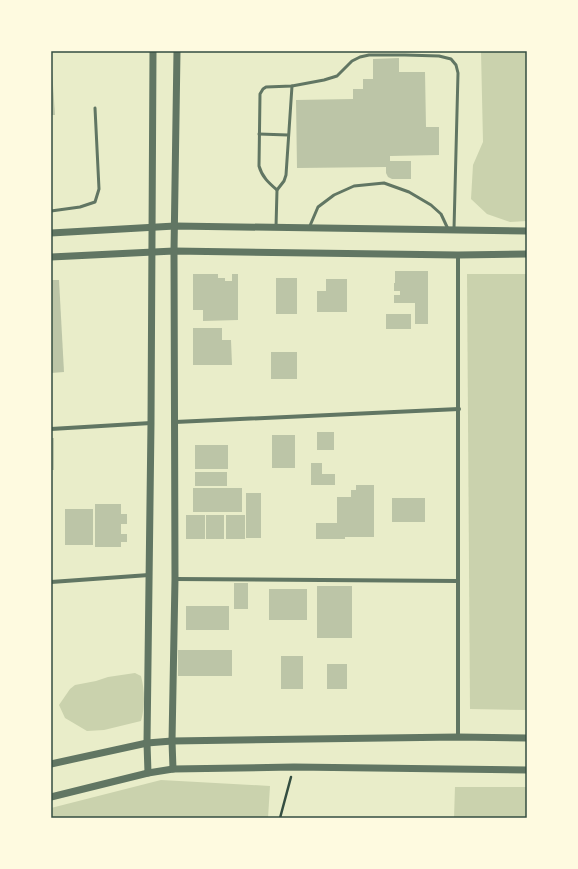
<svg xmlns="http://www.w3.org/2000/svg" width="578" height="869" viewBox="0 0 578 869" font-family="'Libre Baskerville',serif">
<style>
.green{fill:#cad2ad}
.building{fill:#bcc5a7}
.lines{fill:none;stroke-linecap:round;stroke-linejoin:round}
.path{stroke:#344e41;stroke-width:2.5}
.service{stroke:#617663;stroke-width:3}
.minor{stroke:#617663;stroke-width:4}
.tertiary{stroke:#617663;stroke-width:7}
.neatline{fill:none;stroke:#344e41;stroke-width:1.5}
</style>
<rect width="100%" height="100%" fill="#e9edc9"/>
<g class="green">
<path d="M481,51H527V221L510,222L487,214L471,199L473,165L483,142Z"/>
<path d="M467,274H527V710L470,709Z"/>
<path d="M135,673L141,676C145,691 145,707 141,721L104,730L87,731L65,718L59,705L70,689L75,685L96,681L108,677Z"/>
<path d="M161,780L270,786L268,818H51V808Z"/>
<path d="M455,787H527V818H454Z"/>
</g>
<g class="building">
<path d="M399,58V72H425L426,127H439V155L390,156V161H411V179H392L388,177L386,173V167L297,168L296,100L353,99V89H363V79H373V59Z"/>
<path d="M51,70H52L55,115H51Z"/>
<path d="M395,271H428V324H415V303H394V295H400V291H394V283H395Z"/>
<path d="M193,274H218V278H225V281H232V274H238V320L203,321V310H193Z"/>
<rect x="276" y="278" width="21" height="36"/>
<path d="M326,279H347V312H317V291H326Z"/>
<path d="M51,280H59L64,372L51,373Z"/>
<rect x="386" y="314" width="25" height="15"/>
<path d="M193,328H222V340H231L232,365H193Z"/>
<rect x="271" y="352" width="26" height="27"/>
<rect x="317" y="432" width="17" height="18"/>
<rect x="272" y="435" width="23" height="33"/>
<rect x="51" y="438" width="3" height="32"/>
<rect x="195" y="445" width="33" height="24"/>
<path d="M311,463H322V474H335V485H311Z"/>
<rect x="195" y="472" width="32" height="14"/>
<path d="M356,485H374V537H345V539H316V523H337V497H351V490H356Z"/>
<rect x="193" y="488" width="49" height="24"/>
<rect x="246" y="493" width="15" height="45"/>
<rect x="392" y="498" width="33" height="24"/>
<path d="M95,504H121V514H127V524H121V534H127V542H121V547H95Z"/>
<rect x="65" y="509" width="28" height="36"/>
<rect x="186" y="515" width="19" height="24"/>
<rect x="206" y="515" width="18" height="24"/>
<rect x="226" y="515" width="19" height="24"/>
<rect x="234" y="583" width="14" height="26"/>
<rect x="317" y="586" width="35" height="52"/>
<rect x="269" y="589" width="38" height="31"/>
<rect x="186" y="606" width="43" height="24"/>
<rect x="178" y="650" width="54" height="26"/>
<rect x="281" y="656" width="22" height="33"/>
<rect x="327" y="664" width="20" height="25"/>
</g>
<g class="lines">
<path class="path" d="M280,818L291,777"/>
<g class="service">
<path d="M259,134L288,135"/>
<path d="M277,190C269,183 262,177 259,166L260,94L263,89L266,87L292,86L324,80L337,76L352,61L360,57L369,55H405L439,56L451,59L456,65L458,73L454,229"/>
<path d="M51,211L80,207L95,202L99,189L95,108"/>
<path d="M276,227L277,190L284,181L286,175L292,86"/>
<path d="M309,228L318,207L334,195L354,186L384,183L409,192L431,205L441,214L448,229"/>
</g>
<g class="minor">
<path d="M175,422L459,409"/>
<path d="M51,429L151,423"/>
<path d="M175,579L458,581"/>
<path d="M51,582L149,575"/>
<path d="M458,737C458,576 459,415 458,255"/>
</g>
<g class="tertiary">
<path d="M51,233L175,226L527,231"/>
<path d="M51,257L174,251L458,255L527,254"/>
<path d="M51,764L147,743L172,741L458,737L527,738"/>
<path d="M173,769L172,741L175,579L174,251L177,51"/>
<path d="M148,773L147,743L151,423L153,51"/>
<path d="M51,797L148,773L173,769L294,767L527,770"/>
</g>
</g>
<rect width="578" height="869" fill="none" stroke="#fefae0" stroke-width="104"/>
<rect x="52" y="52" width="474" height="765" class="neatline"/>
</svg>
